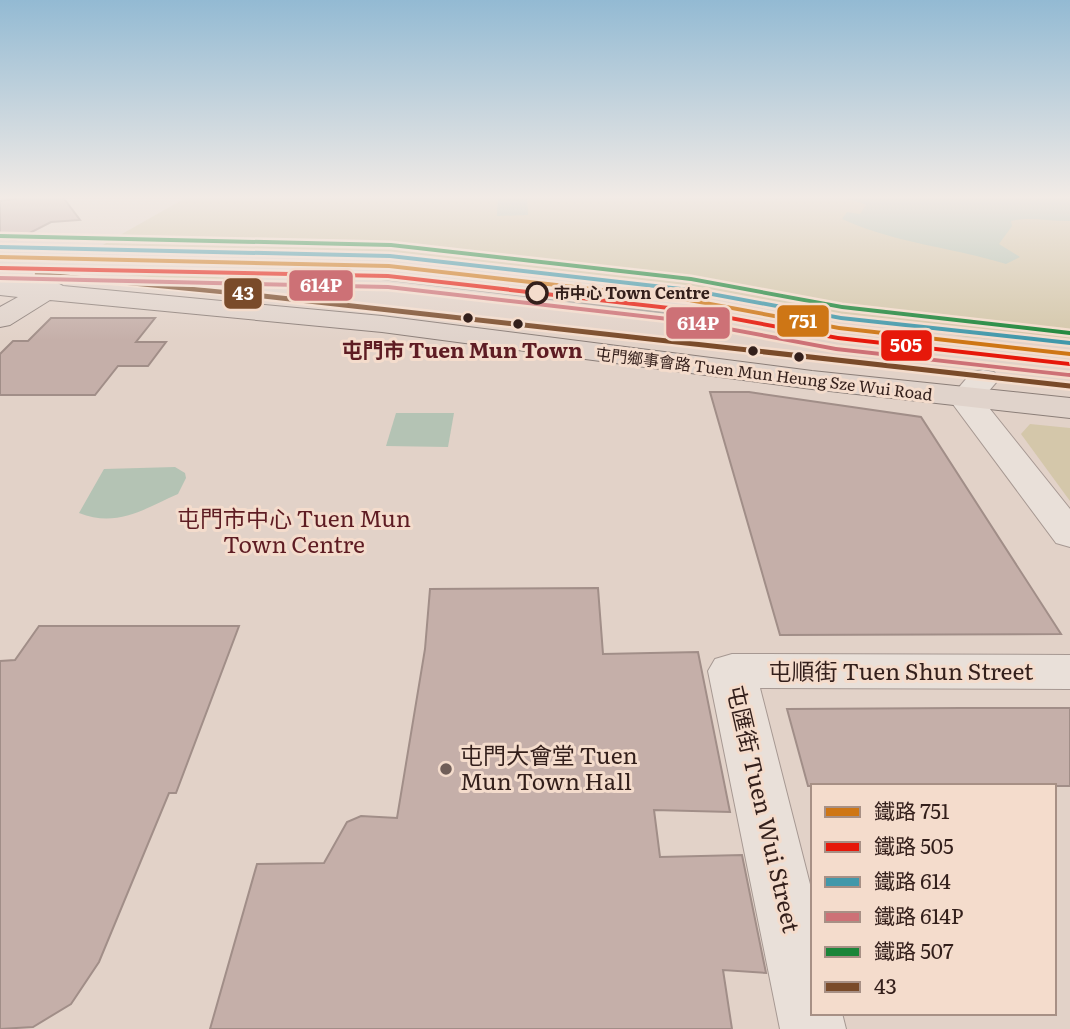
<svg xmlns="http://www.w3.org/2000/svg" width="1070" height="1029" viewBox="0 0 1070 1029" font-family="Literata,'Noto Sans TC',serif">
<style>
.green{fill:#d4c7aa}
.water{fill:#b4c3b4}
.building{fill:#c5afa9;stroke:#a18e88;stroke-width:2}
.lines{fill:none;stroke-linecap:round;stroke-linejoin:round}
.minor-casing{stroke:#a69892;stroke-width:2}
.major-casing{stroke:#8b7e78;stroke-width:2}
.minor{fill:#e9e0d9;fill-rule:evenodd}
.major{fill:#e0d3cb;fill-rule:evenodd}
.tram{stroke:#a89f9a;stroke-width:2}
.bus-1-far1-casing{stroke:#f4dccc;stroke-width:8}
.bus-1-casing{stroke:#f4dccc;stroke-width:10}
.bus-1-far1{stroke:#7a4b2a;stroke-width:4.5}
.bus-1{stroke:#7a4b2a;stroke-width:5}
.rail-1-casing{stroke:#f4dccc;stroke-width:5}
.rail-2-casing{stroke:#f4dccc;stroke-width:5}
.rail-3-casing{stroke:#f4dccc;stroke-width:5}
.rail-4-casing{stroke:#f4dccc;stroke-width:5}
.rail-5-casing{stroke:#f4dccc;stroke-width:5}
.rail-1{fill:#ce7615;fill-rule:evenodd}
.rail-2{fill:#e6180a;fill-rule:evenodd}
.rail-3{fill:#4198aa;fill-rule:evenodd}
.rail-4{fill:#cd7176;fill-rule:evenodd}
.rail-5{fill:#1a8539;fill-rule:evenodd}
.stop-dot{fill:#f4dccc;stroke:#331f1b;stroke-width:3.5}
.bus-dot{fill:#331f1b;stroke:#f4dccc;stroke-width:2.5}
.poi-dot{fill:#705e58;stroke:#f4dccc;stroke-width:2.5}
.labels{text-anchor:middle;stroke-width:6;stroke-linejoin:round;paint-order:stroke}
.far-stop-label{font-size:16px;font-weight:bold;fill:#331f1b;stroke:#f4dccc;text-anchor:start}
.far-street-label{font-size:16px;fill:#331f1b;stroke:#f4dccc}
.far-district-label{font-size:21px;font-weight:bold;fill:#5e1c23;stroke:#f4dccc}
.quarter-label{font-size:23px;fill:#5e1c23;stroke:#f4dccc}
.near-street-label{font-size:23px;fill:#331f1b;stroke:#f4dccc}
.near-poi-label{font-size:23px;fill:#331f1b;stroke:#f4dccc;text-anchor:start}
.line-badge{stroke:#f4dccc;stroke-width:2.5}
.badge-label{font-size:19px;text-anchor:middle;font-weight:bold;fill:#fff}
</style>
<rect width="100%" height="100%" fill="#e2d2c8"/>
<g class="green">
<path d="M189,196H1070V345L967,337L508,266L377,253L92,251Z"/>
<path d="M82,271L215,277L305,285L299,290Z"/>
<path d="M1030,424L1070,428V501L1021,434Z"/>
</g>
<g class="water">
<path d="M498,196H527L528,215L497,216Z"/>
<path d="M747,196H856L872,198L977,196L1035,200L1051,196H1070V221C1050,222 1030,216 1011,221L1012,226L999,244L1020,257L1006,264C951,247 894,243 842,219L847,212L860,214L866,205C829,188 787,206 747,196Z"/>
<path d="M396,413H454L448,447L386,446Z"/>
<path d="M175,467L185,473L186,478L178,494C144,509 117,528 79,513L104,469Z"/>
</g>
<g class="building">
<path d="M39,196H62L80,220L51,222L16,240L0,238V201Z"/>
<path d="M51,318H155L136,342H166L148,366H118L95,395H0V354L13,341H28Z"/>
<path d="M710,392H749L921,417L1061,634L780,635Z"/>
<path d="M598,588L603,654L698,652L730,812L654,810L660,857L742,855L766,973L723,970L732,1029H210L257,864L324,863L347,822L361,816L397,818L425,649L430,589Z"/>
<path d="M39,626H239L176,793H169L99,962L71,1004L33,1027L0,1029V661L15,660Z"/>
<path d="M961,708H1070V786H808L787,709Z"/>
</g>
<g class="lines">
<defs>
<g id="minor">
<path d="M983,370L994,372L999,379L982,399L1070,509V547L1056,543L949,399L972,372Z"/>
<path d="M732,654L1070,655V689L760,688L813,896V1013H842L846,1029H780L708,671L715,659Z"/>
</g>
<path id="major" d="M0,279L41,283L52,280L63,286L382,316L812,371L1070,398V418L812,389L382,332L50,300L10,325L0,327V307L18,297L0,295Z"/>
</defs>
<use href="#minor" class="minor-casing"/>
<use href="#major" class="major-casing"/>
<use href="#minor" class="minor"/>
<use href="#major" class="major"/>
<path class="tram" d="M176,270L373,278L810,330"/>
<defs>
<path id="bus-1-far1" d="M37,274L263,296"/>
<path id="bus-1" d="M246,294L1070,386"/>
</defs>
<use href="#bus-1-far1" class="bus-1-far1-casing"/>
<use href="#bus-1" class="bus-1-casing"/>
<use href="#bus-1-far1" class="bus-1-far1"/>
<use href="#bus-1" class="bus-1"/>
<defs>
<path id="rail-1" d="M0,255L389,264L689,298L839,326L1070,352V356L839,330L689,302L389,268L0,259Z"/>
<path id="rail-2" d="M0,266L388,274L687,308L838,336L1069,362L1070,366L838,340L687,312L388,278L0,270Z"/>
<path id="rail-3" d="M0,245L390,254L690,288L841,316L1070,341V345L841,320L690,292L390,258L0,249Z"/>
<path id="rail-4" d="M0,276L388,285L686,319L836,347L1068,373H1070V377L836,351L686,323L388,289L0,280Z"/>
<path id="rail-5" d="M0,234L391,243L691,277L842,305L1070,331V335L842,309L691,281L391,247L0,238Z"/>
</defs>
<use href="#rail-1" class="rail-1-casing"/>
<use href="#rail-2" class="rail-2-casing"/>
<use href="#rail-3" class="rail-3-casing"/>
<use href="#rail-4" class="rail-4-casing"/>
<use href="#rail-5" class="rail-5-casing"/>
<use href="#rail-1" class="rail-1"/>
<use href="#rail-2" class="rail-2"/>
<use href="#rail-3" class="rail-3"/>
<use href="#rail-4" class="rail-4"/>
<use href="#rail-5" class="rail-5"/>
</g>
<linearGradient id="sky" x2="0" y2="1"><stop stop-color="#93bad3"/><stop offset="0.58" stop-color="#f2ebe6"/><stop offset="1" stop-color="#f2ebe6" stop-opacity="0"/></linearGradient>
<rect width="1070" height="340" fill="url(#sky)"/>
<circle class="stop-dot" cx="537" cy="293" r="10"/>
<g class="bus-dot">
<circle cx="468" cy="318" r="6"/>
<circle cx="518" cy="324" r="6"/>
<circle cx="753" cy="351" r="6"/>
<circle cx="799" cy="357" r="6"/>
</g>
<circle class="poi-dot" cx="446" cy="769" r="7"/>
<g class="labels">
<g class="far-stop-label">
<text x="554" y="299">市中心 Town Centre</text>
</g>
<g class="far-street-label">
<text transform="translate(764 374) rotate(7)" y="6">屯門鄉事會路 Tuen Mun Heung Sze Wui Road</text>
</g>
<g class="far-district-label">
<text x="462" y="358">屯門市 Tuen Mun Town</text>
</g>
<g class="quarter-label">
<text x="294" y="527">屯門市中心 Tuen Mun<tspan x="294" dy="26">Town Centre</tspan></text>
</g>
<g class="near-street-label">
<text x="901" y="680">屯順街 Tuen Shun Street</text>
<text transform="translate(763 809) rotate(77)" y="8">屯匯街 Tuen Wui Street</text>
</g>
<g class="near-poi-label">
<text x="460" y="764">屯門大會堂 Tuen<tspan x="460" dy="26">Mun Town Hall</tspan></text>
</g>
</g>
<g class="line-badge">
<rect x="288" y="269" width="66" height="33" rx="7" fill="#cd7176"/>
<rect x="223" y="277" width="40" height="33" rx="7" fill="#7a4b2a"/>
<rect x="776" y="304" width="54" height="34" rx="7" fill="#ce7615"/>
<rect x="665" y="306" width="66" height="34" rx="7" fill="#cd7176"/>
<rect x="880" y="329" width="53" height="33" rx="7" fill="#e6180a"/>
</g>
<g class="badge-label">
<text x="321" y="292">614P</text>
<text x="243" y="300">43</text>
<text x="803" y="328">751</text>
<text x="698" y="330">614P</text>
<text x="906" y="352">505</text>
</g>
<rect x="811" y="784" width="245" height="231" fill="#f4dccc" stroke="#a79085" stroke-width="2"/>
<rect x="825" y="807" width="35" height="10" fill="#ce7615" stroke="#a79085" stroke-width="2"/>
<text x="874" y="819" font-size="21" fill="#331f1b">鐵路 751</text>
<rect x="825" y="842" width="35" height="10" fill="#e6180a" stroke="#a79085" stroke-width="2"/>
<text x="874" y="854" font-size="21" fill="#331f1b">鐵路 505</text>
<rect x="825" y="877" width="35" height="10" fill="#4198aa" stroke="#a79085" stroke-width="2"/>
<text x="874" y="889" font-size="21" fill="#331f1b">鐵路 614</text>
<rect x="825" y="912" width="35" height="10" fill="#cd7176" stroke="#a79085" stroke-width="2"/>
<text x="874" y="924" font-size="21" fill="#331f1b">鐵路 614P</text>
<rect x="825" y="947" width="35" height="10" fill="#1a8539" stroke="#a79085" stroke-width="2"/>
<text x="874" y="959" font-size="21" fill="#331f1b">鐵路 507</text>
<rect x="825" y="982" width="35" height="10" fill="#7a4b2a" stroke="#a79085" stroke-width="2"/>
<text x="874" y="994" font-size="21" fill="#331f1b">43</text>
</svg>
